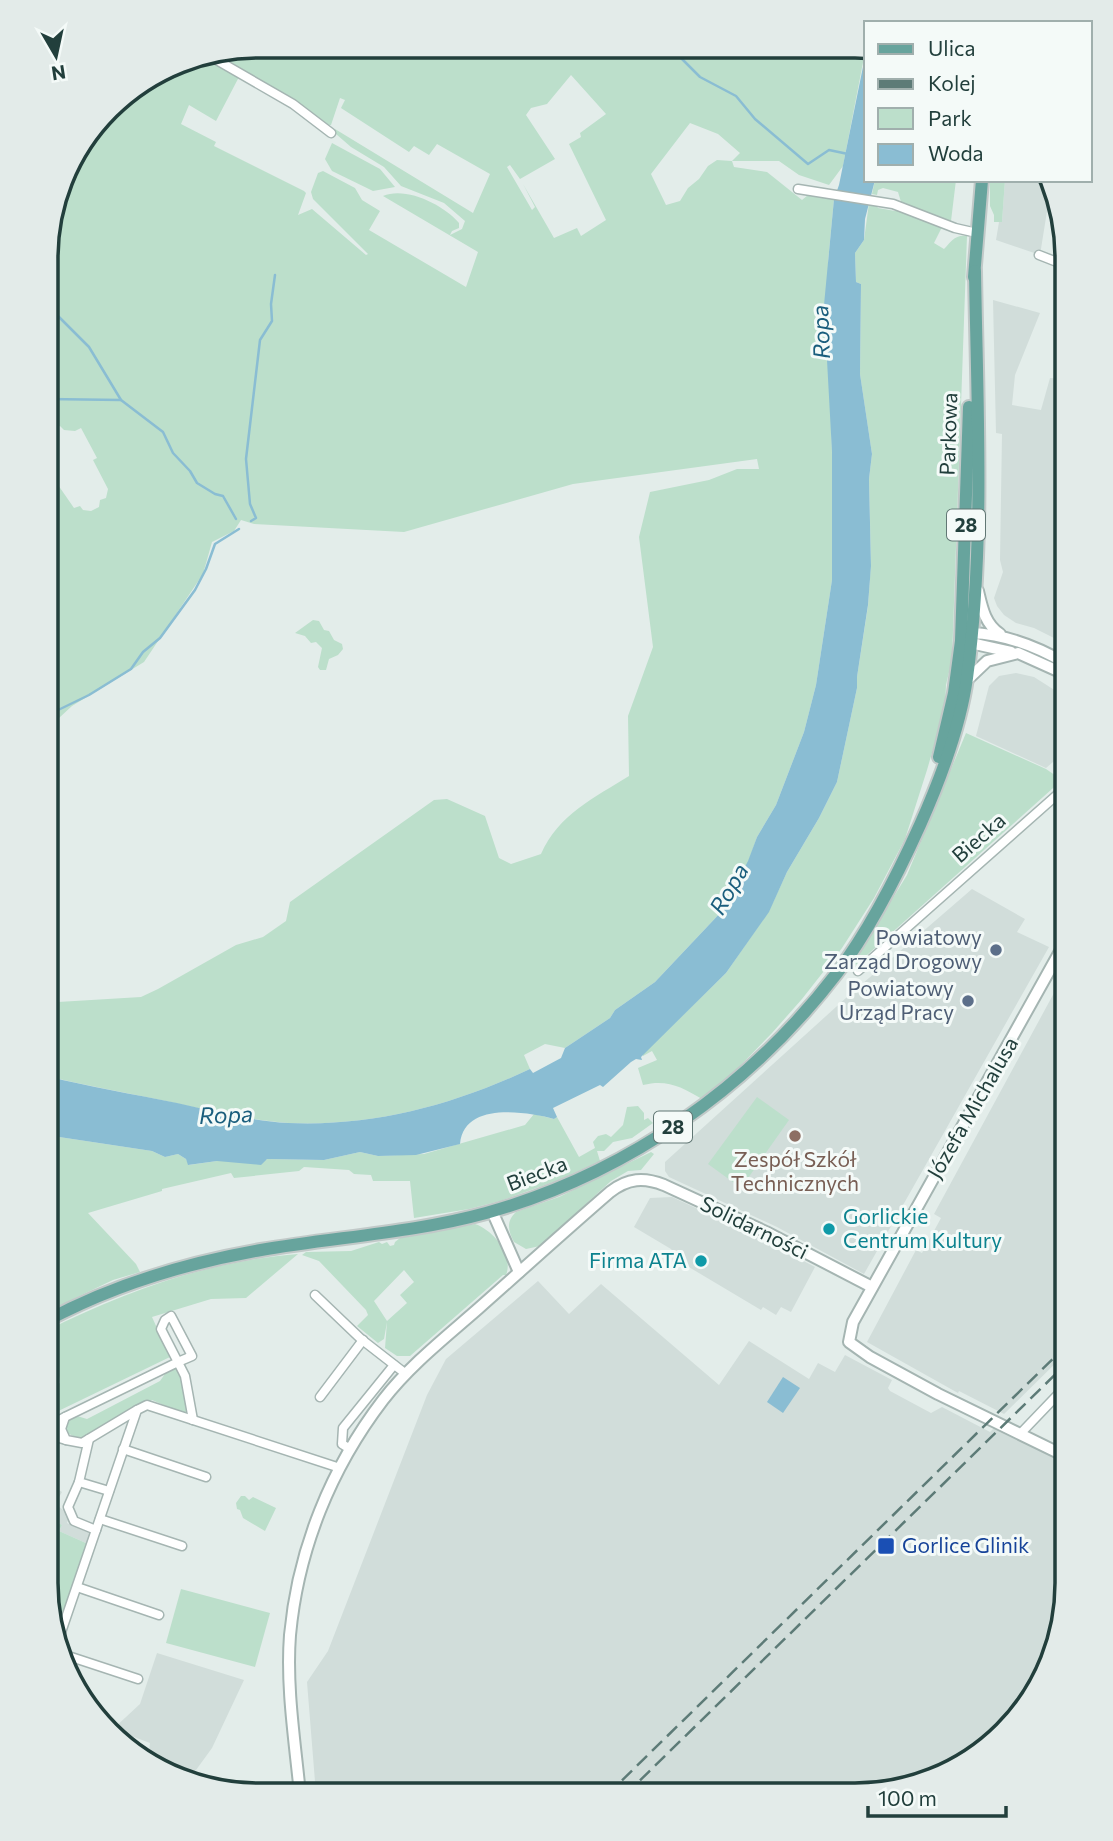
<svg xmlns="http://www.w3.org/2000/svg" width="1113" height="1841" viewBox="0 0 1113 1841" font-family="Commissioner,sans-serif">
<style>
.built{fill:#d1ddda}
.green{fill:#bcdfcb;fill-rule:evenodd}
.water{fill:#8abdd3}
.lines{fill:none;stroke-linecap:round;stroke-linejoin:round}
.stream{stroke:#8abdd3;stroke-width:2.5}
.minor-casing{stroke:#a5b5b2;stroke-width:11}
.tertiary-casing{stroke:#a5b5b2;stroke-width:14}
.primary-casing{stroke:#c1c9c8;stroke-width:16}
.minor{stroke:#fff;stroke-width:8}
.tertiary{stroke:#fff;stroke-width:10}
.primary{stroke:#67a49d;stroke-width:12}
.rail{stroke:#5d7b77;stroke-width:2.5;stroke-dasharray:14 7;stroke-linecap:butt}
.service-dot{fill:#5c6f8a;stroke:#f4faf8;stroke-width:2.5}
.education-dot{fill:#8d6e63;stroke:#f4faf8;stroke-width:2.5}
.culture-dot{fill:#0f9aa8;stroke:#f4faf8;stroke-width:2.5}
.transit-dot{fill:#1a4fb4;stroke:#f4faf8;stroke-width:2.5}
.labels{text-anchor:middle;stroke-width:6;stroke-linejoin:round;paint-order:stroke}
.shield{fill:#f4faf8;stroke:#617774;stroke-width:2}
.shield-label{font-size:19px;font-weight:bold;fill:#223f3c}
.street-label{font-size:21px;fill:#223f3c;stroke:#f4faf8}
.service-label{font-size:21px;fill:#4e5e75;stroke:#f4faf8;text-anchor:end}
.education-label{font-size:21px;fill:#785e54;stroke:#f4faf8}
.culture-label{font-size:21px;fill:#0d838f;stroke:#f4faf8;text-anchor:start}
.transit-label{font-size:21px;fill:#164399;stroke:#f4faf8;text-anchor:start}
.water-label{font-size:23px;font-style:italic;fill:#1a5e7d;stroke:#f4faf8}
.rim{fill:none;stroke:#223f3c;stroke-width:3.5}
</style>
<rect width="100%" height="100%" fill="#e3edea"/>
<g class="built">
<path d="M1005,180H1052L1040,255L996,240L999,222H1002Z"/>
<path d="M993,300L1040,313L1015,375L1012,405L1041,410L1050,378L1067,379V636L1054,638L1034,628L1016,623L1004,615L997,606L994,598L1003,572L1000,560L1002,434L996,433Z"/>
<path d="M1016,673L1034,677L1067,698V750L1046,768L976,736L989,686L999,676Z"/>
<path d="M972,889L1025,919L1017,932L1049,947L864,1274L777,1227L669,1177L665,1171V1162L847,997Z"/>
<path d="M1067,969V1352L1004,1414L959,1391L958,1393L867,1342L916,1250L922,1253L941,1218L934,1214Z"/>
<path d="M672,1197L752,1234L815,1267L791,1312L781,1307L776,1315L763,1307L761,1310L672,1257L674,1253L671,1249L634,1227L650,1198Z"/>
<path d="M538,1281L569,1314L601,1284L719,1385L749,1341L809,1379L818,1363L835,1372L845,1355L892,1380L888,1388L890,1391L931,1413L942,1407L990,1432L995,1427L1007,1431L1067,1463V1598L1056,1652L1024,1712L936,1780L856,1795L316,1794L307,1682L328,1651L427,1395L446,1359Z"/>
<path d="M48,1483L62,1492L55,1504L70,1515L67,1523L92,1534L88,1544L59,1531L62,1525L46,1516V1486Z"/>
<path d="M157,1653L244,1680L212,1748L196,1770L182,1774L148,1760L150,1743L134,1737L123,1745L112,1730L140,1704Z"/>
</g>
<g class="green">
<path d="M257,46L866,47L843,166L829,185L799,175L779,161H732L734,167L767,172L802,200L808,195L834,199L828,262L833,503L832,580L816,685L804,732L776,805L757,837L748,863L723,910L655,982L615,1010L610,1018L565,1048L545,1044L524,1055L530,1069C454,1105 372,1127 288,1123C245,1120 203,1109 161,1100C123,1092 84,1085 46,1076V1006L58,1002L141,997L158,989L236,945L263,937L286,921L290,902L434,800L447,799L485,816L499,858L511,864L541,854C559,814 594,798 629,776L628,716L653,647L639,537L650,492L709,480L737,469H759L757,459L573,484L404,532L254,524L241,520L234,531L212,542L203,574L144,662L72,706L47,729V469L74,508L80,506L83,510L91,511L99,507L100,500L106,498L108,489L93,460L97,458L81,428L75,431L64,430L60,426L47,429V230L68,163L117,98L177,61L207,55L240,75L216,121L189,105L181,124L216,142L214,146L304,191L306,193L298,215L312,209L366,255L368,254L313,199L311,192L318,173L323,171L355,188L362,200L380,211L369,230L466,287L478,252L383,196C406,186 444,205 459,223V228L452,231L450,235L462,229L465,221L444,203L401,186L384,167L351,147L336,134L335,129L473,213L490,174L437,144L429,155L414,146L409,152L341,108L345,100L340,98L331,125H329L215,54ZM571,75L606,114L580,133L581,137L569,144L606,220L581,236L577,228L554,238L523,184L535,207L532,210L507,167L510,165L520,179L555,159L526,115L531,108L547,104ZM690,123L718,134L740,153L732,161L717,160L708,166L699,179L688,188L680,201L666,205L651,174Z"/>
<path d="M332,143L380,169L395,187L373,191L332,171L325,159Z"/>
<path d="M875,180H956L951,221L901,202L898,192L883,188L878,190L877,195L872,194Z"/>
<path d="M990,180H1005L1002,222H994V215L990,206Z"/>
<path d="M869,203L876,205L878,208L895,211L899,209L942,227L934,243L944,249C951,242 955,234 967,236L952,659L946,685L945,708L927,770L905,839L874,898L842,948L802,999L772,1033L739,1067L702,1099C682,1087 667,1079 643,1085L638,1068L657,1060L652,1051L643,1056V1054L726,973L769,911L787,872L819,818L837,782L857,688V677L868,606L871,564L869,479L872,454L860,374L861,284L856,282L855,253L864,240Z"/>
<path d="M313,620L319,621L324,630L329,631L334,640L342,644L343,649L338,655L329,659L326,670H320L318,667L322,648L316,642L311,643L305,636L295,633Z"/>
<path d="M966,733L1046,769L1062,780L847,973L907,875Z"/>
<path d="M757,1097L789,1120L741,1188L708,1164Z"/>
<path d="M638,1106L644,1113V1120L648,1118L653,1123L632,1138L613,1142L604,1151H597L600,1161L559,1180L500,1201L469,1209L414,1218L410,1181H373L371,1175L354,1174L349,1170L304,1167L299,1171L234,1178L231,1173L162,1189V1191L88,1213L136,1264L140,1272L113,1280L46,1312V1135L152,1151L165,1157L178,1154L186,1159L189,1165L217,1161H262L267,1159L324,1160L360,1152L378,1156L424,1154L525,1125L534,1114L554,1119L557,1117L579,1157L595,1148L593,1142L598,1136L606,1134L611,1137L623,1125L627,1107Z"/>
<path d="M651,1152L654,1154L641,1170L628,1171L611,1181L540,1246L526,1249L514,1242C508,1231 506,1221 516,1212L559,1197Z"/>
<path d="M475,1224C493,1230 514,1255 506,1275H503L410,1356H397L385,1348L387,1322L384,1339L378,1343L357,1326L368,1315L366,1310L319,1261L302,1255L306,1252L351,1251L379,1242L382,1244L387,1242L390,1246L394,1245L395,1242L400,1238ZM404,1270L414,1282L400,1295L407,1303L387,1321L374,1301Z"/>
<path d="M298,1254L246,1298L211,1299L152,1317L170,1357L46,1417V1373L54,1379L55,1385L60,1383L58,1368L46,1373V1331C125,1291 209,1261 298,1254Z"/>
<path d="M173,1368L178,1370L189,1409L187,1415L152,1400L82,1440L67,1433L64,1423L67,1418L77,1416L87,1419L91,1417L160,1381L167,1371Z"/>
<path d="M241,1496H245L249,1500L253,1497L276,1508L265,1531L243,1518L240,1510L237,1509L236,1503Z"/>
<path d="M46,1516L62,1525L59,1531L88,1544L56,1636L46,1584Z"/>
<path d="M181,1589L270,1613L255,1667L166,1643Z"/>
</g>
<g class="water">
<path d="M866,52V180H875L865,219L864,240L855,253L856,282L861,284L860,374L872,454L869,479L871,566L868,605L857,677V688L837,782L819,818L787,872L769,912L726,973L641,1057L642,1060L636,1059L631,1062L603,1087L600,1085L553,1108L557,1117L554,1119C527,1112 464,1101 460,1144L416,1155L378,1156L360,1152L324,1160L267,1159L261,1165L217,1161L188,1165L186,1159L178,1154L165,1157L152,1151L46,1135V1076C90,1087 133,1094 177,1103C214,1111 250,1121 288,1123C372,1127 454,1105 530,1069L533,1073L561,1058L565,1048L610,1018L615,1010L655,982L723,910L748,861L757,837L776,805L804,732L816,685L832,580V452L824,305L834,199L839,185Z"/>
<path d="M783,1377L800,1388L783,1413L767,1402Z"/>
</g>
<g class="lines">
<g class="stream">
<path d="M670,47L700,77L736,96L755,119L808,164L829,150L848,154"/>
<path d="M47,299L56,314L89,347L121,400L163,432L173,453L190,471L197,483L215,494L223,496L236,519"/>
<path d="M47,399L121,400"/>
<path d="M251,521L256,518L250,504L246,459L260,340L272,321L271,304L275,275"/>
<path d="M47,727L52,713L89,695L131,669L143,652L160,638L195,590L206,569L215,544L239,529"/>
</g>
<defs>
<g id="minor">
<path d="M208,55L293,104L331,133"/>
<path d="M798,189L893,204L955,228L977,233"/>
<path d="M1039,255L1067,266"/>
<path d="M858,971L1067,786"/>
<path d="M315,1295L361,1339L406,1374"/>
<path d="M320,1397L363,1340"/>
<path d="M137,1410L82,1443L66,1440L61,1429L65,1417L178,1362L192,1356L171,1316L165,1320L161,1329C169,1345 177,1360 185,1376L193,1420"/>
<path d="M46,1427L65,1417"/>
<path d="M1021,1433L1067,1385"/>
<path d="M46,1434L66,1440"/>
<path d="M89,1439L79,1482L109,1491"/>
<path d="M123,1449L206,1477"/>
<path d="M350,1449L342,1444L343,1428L394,1365"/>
<path d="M79,1482L68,1507L74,1521L96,1530"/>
<path d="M100,1519L182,1546"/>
<path d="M77,1587L159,1615"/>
<path d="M57,1644L137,1410L147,1405L340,1468"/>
<path d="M59,1653L138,1679"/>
</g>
<g id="tertiary">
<path d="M978,591C982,608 985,624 1000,634"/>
<path d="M966,637L971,633C1006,634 1038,647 1067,664"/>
<path d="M966,642L1011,652"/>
<path d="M967,680L987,661L1018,653L1067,675"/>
<path d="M492,1211L519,1272"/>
<path d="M1067,1457L938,1394L870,1357L849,1342L853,1322L1067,939"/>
<path d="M300,1794C295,1742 286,1687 290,1635C298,1549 331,1468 383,1400C410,1365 446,1337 479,1308C523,1269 566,1230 610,1192C628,1178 644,1177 664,1185L766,1232L872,1287"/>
</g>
<g id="primary">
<path d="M974,277L982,180"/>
<path d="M939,757L954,693L961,641L969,407"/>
<path d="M46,1321C113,1285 186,1263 261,1250C336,1237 413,1233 486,1213C626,1174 749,1088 837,973C871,928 897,876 920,825C941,778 960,728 967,678C985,543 977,406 975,271"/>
</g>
</defs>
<use href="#minor" class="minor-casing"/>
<use href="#tertiary" class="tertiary-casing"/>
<use href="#primary" class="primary-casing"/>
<use href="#minor" class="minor"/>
<use href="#tertiary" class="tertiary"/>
<use href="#primary" class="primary"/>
<g class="rail">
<path d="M607,1795L1067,1345"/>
<path d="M625,1795L1067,1363"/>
</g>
</g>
<g class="service-dot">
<circle cx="996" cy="950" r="7"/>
<circle cx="968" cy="1001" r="7"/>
</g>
<circle class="education-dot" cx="795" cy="1136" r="7"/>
<g class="culture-dot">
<circle cx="829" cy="1229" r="7"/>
<circle cx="701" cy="1261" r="7"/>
</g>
<rect class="transit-dot" x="877" y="1537" width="18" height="18" rx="3.5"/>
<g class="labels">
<g class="shield">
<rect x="947" y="509.5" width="38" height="31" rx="5"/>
<rect x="654" y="1111.5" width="38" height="31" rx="5"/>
</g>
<g class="shield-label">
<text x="966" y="532">28</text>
<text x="673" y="1134">28</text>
</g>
<g class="street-label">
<text transform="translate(949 434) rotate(-88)" y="7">Parkowa</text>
<text transform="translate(979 838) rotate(-41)" y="7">Biecka</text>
<text transform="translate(973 1108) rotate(-60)" y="7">Józefa Michalusa</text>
<text transform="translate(537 1174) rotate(-21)" y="7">Biecka</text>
<text transform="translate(754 1228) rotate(26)" y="7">Solidarności</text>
</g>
<g class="service-label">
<text x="982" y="945">Powiatowy<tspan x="982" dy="24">Zarząd Drogowy</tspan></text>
<text x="954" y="996">Powiatowy<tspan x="954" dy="24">Urząd Pracy</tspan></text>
</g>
<g class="education-label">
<text x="795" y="1167">Zespół Szkół<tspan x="795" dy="24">Technicznych</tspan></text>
</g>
<g class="culture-label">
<text x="843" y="1224">Gorlickie<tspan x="843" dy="24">Centrum Kultury</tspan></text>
<text x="687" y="1268" text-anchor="end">Firma ATA</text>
</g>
<g class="transit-label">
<text x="902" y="1553">Gorlice Glinik</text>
</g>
<g class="water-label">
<text transform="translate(821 332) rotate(-92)" y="8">Ropa</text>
<text transform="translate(729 889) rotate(-60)" y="8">Ropa</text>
<text transform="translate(226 1115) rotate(-2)" y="8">Ropa</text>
</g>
</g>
<path d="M0 0H1113V1841H0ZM258 58H855A200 200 0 0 1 1055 258V1583A200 200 0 0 1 855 1783H258A200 200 0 0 1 58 1583V258A200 200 0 0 1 258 58Z" fill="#e3ebe9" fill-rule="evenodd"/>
<path class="rim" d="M258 58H855A200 200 0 0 1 1055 258V1583A200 200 0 0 1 855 1783H258A200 200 0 0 1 58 1583V258A200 200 0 0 1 258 58Z"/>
<rect x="864" y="21" width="228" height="161" fill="#f4faf8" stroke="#a0afad" stroke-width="2"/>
<rect x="878" y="44" width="35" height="10" fill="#67a49d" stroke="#a0afad" stroke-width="2"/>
<text x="928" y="56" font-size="21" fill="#223f3c">Ulica</text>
<rect x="878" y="79" width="35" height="10" fill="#5d7b77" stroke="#a0afad" stroke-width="2"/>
<text x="928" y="91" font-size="21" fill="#223f3c">Kolej</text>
<rect x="878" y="108" width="35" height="21" fill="#bcdfcb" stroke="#a0afad" stroke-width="2"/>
<text x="928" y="126" font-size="21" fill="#223f3c">Park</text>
<rect x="878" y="144" width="35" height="21" fill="#8abdd3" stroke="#a0afad" stroke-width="2"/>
<text x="928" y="161" font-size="21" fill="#223f3c">Woda</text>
<g transform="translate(56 56) rotate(171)" stroke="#f4faf8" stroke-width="5" paint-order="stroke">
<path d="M0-5L12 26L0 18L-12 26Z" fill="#223f3c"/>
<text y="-10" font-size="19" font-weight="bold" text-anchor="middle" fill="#223f3c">N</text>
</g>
<path d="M868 1806v10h138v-10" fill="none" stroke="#223f3c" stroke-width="3.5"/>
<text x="878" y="1806" font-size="21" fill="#223f3c" stroke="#f4faf8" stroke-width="5" paint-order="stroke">100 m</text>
</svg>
